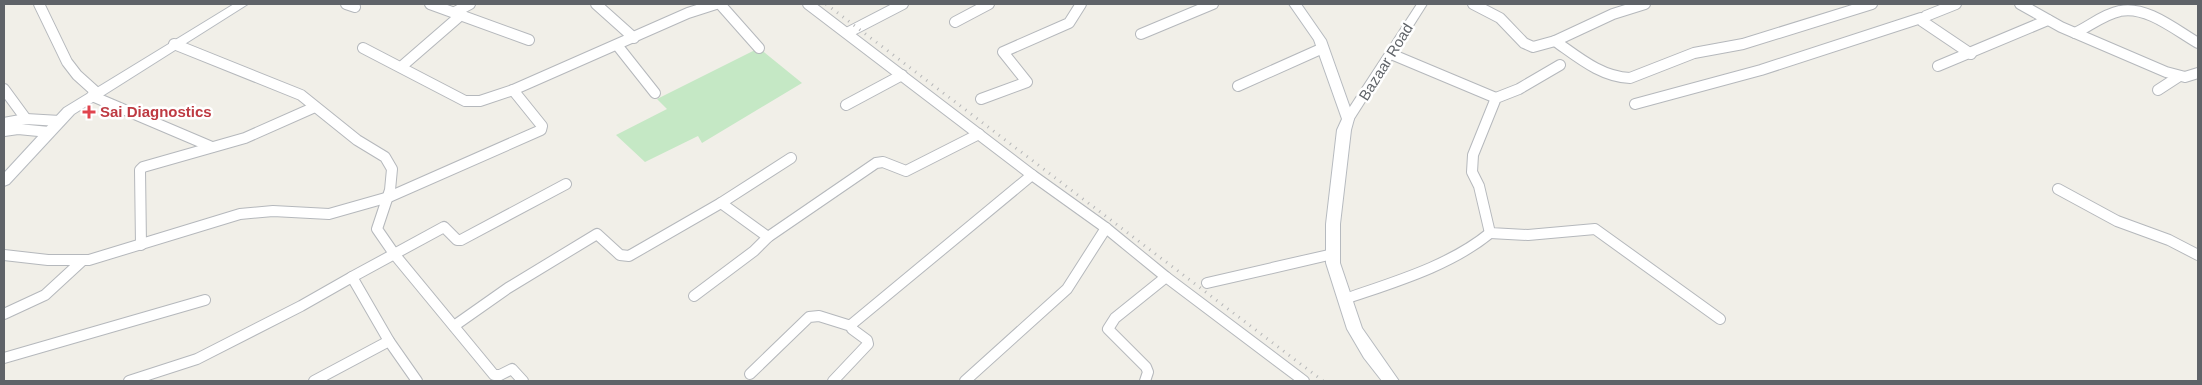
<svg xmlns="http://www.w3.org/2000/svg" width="2202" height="385" viewBox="0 0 2202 385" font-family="Arial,sans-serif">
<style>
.green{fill:#c5e8c5}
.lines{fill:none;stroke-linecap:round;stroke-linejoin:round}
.minor-casing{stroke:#b5b8bc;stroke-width:12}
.tertiary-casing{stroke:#b5b8bc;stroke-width:2}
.secondary-casing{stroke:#b6babf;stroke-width:2}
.minor{stroke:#fff;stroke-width:10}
.tertiary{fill:#fff;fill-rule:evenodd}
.secondary{fill:#fff;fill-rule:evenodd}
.rail{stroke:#b6b7b8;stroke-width:3;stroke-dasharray:1 6;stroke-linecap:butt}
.health-dot{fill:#e0444e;stroke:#fff;stroke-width:2}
.labels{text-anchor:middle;stroke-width:5;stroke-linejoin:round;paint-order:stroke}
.street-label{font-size:15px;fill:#5f6368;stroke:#fff}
.health-label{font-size:15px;font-weight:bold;fill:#be3a42;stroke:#fff;text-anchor:start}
</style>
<rect width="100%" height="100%" fill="#f1efe8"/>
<path class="green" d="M759,48L802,83L702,143L698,136L645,162L616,135L667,109L657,99Z"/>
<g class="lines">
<defs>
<g id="minor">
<path d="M39,4L67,62L77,75L97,93"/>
<path d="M346,4L355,7"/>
<path d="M430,4L529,40"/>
<path d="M596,4L634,38"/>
<path d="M720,4L759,48"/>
<path d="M808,4L1032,175L1106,228L1166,277L1115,318L1108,329L1146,367L1148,372L1145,381"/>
<path d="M1473,4L1500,18L1524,43L1533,47L1555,41L1613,14L1645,4"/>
<path d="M1956,4L1926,16L1922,21L1971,54"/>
<path d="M2020,4L2061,27L2166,72L2185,77L2198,73"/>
<path d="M455,12L470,4"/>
<path d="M955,22L989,4"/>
<path d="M847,33L903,4"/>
<path d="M2075,33C2090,26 2104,14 2120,11C2146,5 2177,31 2198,43"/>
<path d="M1141,34L1213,4"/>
<path d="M1555,41C1578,57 1601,77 1630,78L1694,53L1743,44L1872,4"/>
<path d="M174,44L301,95L357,140L385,157L392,169L390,190L377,229L395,255L494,375H500L512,369L523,381"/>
<path d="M617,45L655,93"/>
<path d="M363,48L465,101H480L513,90"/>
<path d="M1391,54L1496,98"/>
<path d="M1560,65L1519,89L1496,98L1473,155L1472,172L1479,186L1490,233L1528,235L1595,229L1720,319"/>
<path d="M1938,66L2048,20"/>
<path d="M401,67L461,15"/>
<path d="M1238,86L1323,48"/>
<path d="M4,89L26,119"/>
<path d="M2158,90L2178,77"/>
<path d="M92,96L212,147"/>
<path d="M981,99L1027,82L1003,52L1069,23L1081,4"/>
<path d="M1635,104L1761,70L1921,18"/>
<path d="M846,105L902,75"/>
<path d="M4,123L26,119L60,121"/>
<path d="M4,131L18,129L49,132"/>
<path d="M2058,189L2117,221L2169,240L2198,255"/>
<path d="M721,203L768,237"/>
<path d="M141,245L140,170L143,167L245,138L315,107"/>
<path d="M4,255L48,260H89L240,214L273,211L329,214L389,197L541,130L542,126L513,90L688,13L716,4"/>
<path d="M352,277L444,227L457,240H461L566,184"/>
<path d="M1166,277L1304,381"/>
<path d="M1207,283L1333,254"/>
<path d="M694,296L754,251L768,237L876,163L883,162L906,171L979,134"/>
<path d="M1345,299C1394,282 1450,266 1490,233"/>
<path d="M4,314L45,295L83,260"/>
<path d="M454,326L508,288L597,234L620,255L629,256L721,203L791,158"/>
<path d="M4,358L205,300"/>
<path d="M750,374L809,317L819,316L851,326"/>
<path d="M129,381L197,359L301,306L352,277L389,341L417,381"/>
<path d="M314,381L389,341"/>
<path d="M833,381L868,344L867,340L852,329V324L1032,175"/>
<path d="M965,381L1067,289L1106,228"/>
</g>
<path id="tertiary" d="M1417,4H1427L1352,122H1344L1342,119Z"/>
<g id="secondary">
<path d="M234,4H248L74,114L9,184L4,186V173L64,108Z"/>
<path d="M1289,4H1301L1326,40L1354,119L1351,130L1340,224V263L1362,328L1399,381H1382L1364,358L1347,329L1326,263V224L1337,130L1342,119L1314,40Z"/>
</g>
</defs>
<use href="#minor" class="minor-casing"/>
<use href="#tertiary" class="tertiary-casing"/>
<use href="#secondary" class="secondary-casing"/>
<use href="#minor" class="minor"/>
<use href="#tertiary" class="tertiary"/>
<use href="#secondary" class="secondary"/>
<path class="rail" d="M826,4L1323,381"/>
</g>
<path class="health-dot" d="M86.5 104.5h5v5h5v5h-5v5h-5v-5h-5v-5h5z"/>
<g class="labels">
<g class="street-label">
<text transform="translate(1386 62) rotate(-58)" y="5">Bazaar Road</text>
</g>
<g class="health-label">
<text x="100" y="117">Sai Diagnostics</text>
</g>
</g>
<rect width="2202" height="385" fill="none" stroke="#5f6368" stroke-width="10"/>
</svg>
